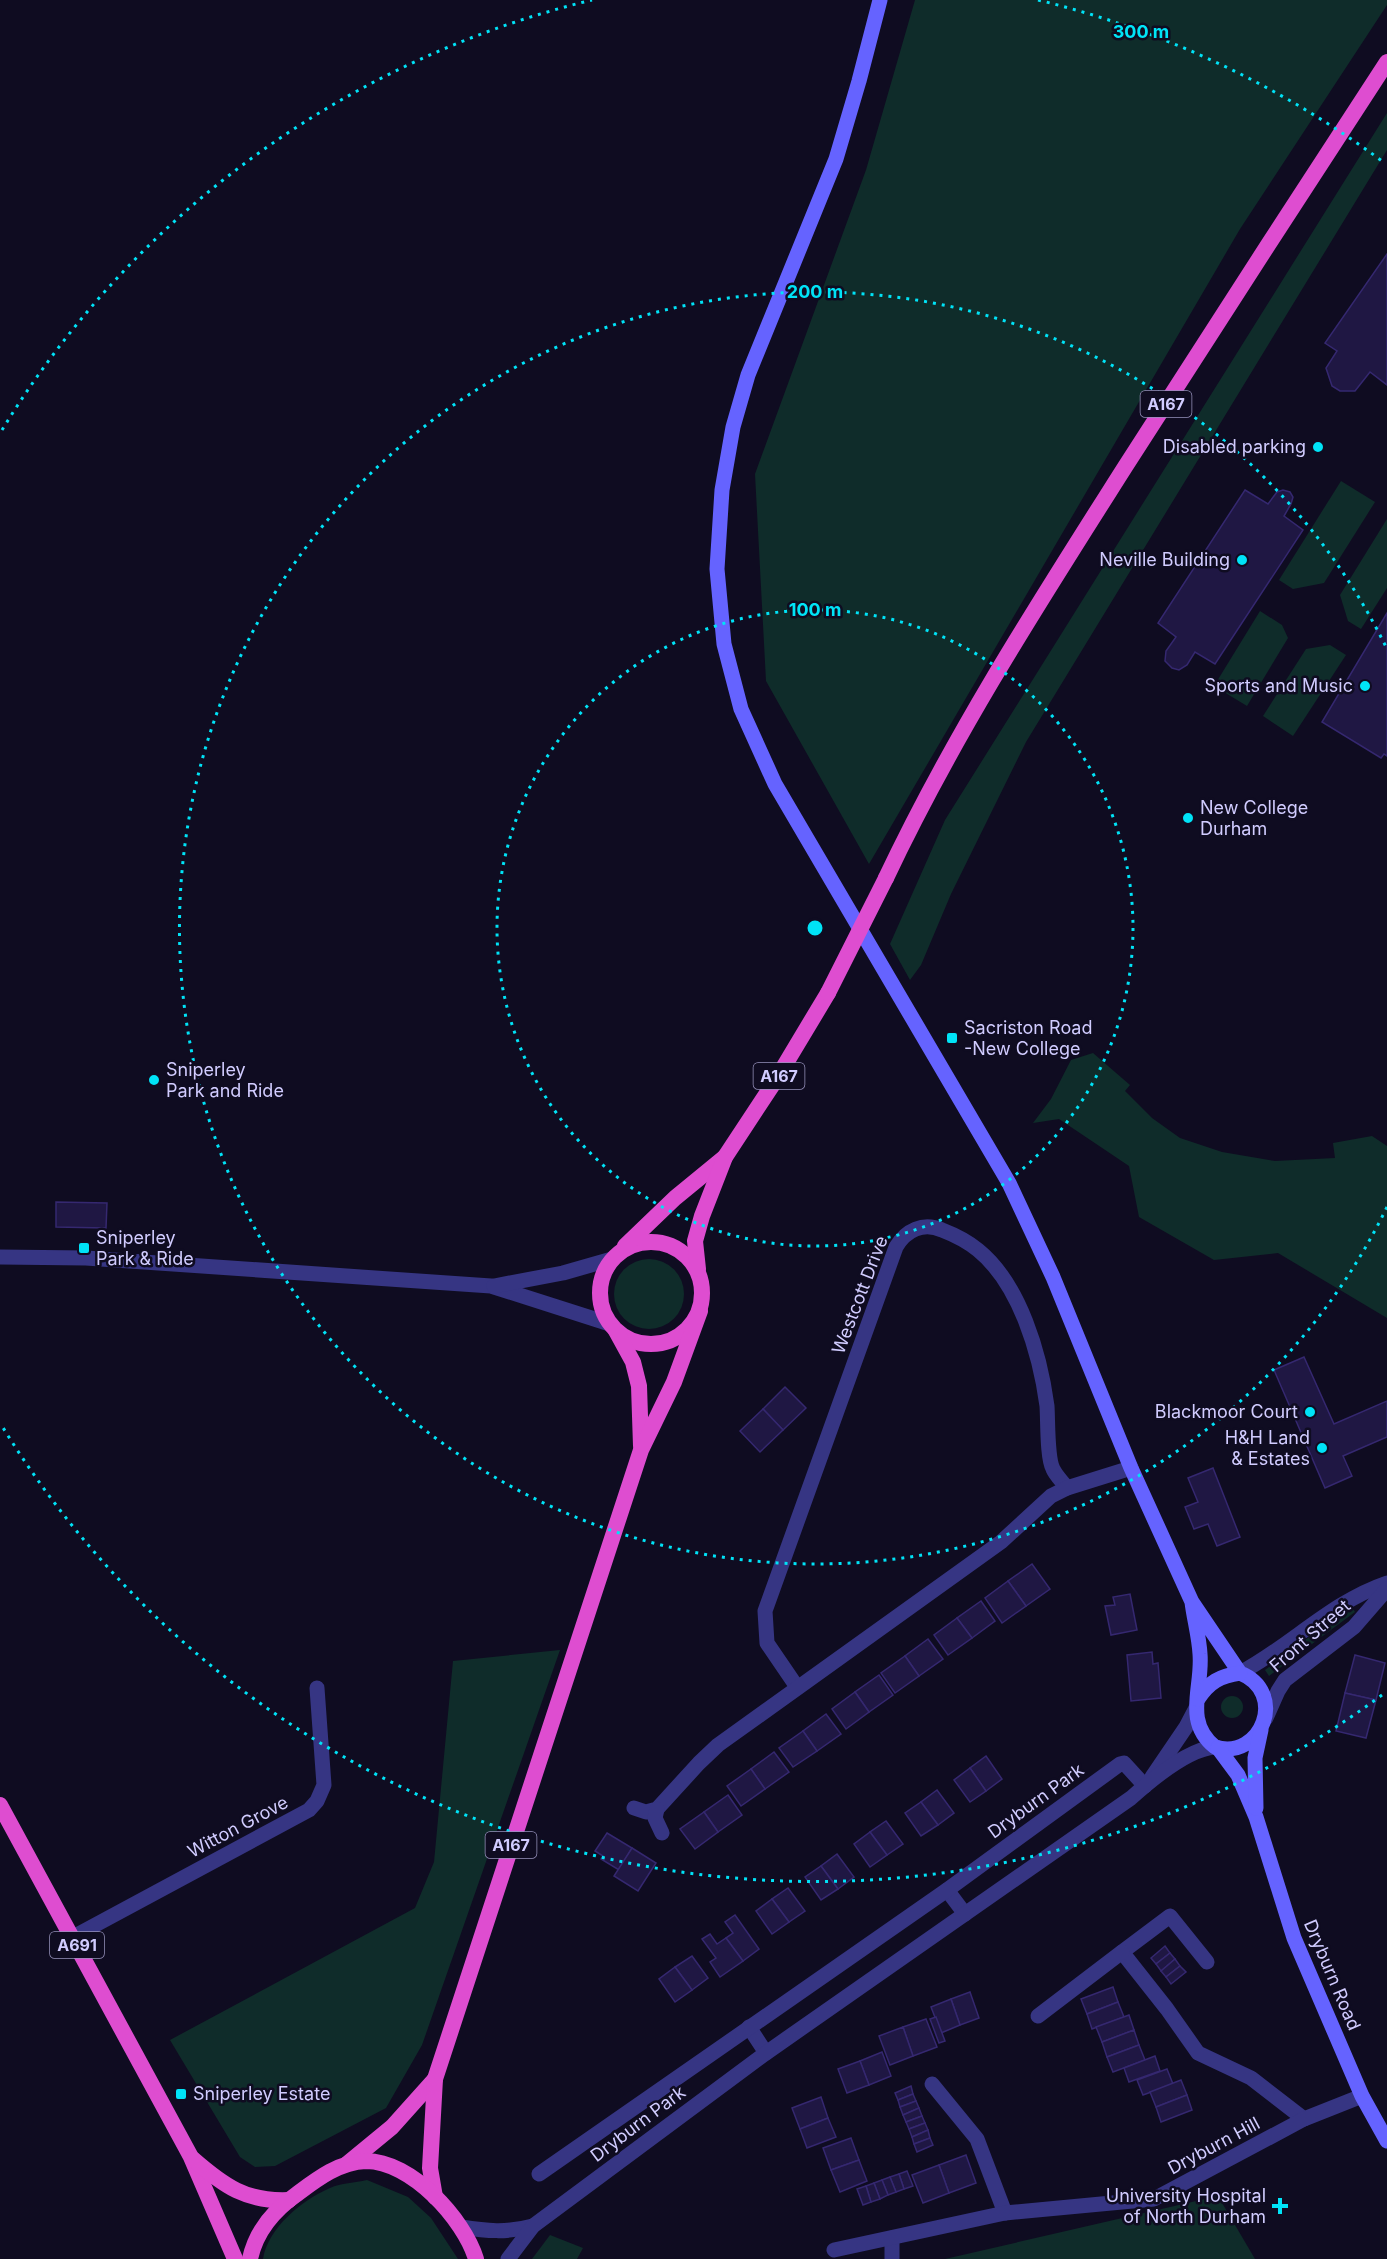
<svg xmlns="http://www.w3.org/2000/svg" width="1387" height="2259" viewBox="0 0 1387 2259" font-family="Inter,sans-serif">
<style>
.green{fill:#0f2c2a}
.building{fill:#1f1743;stroke:#352870;stroke-width:1.5}
.lines{fill:none;stroke-linecap:round;stroke-linejoin:round}
.minor{stroke:#363583;stroke-width:15}
.tertiary{stroke:#363583;stroke-width:15}
.secondary{stroke:#6563ff;stroke-width:15}
.trunk{stroke:#de4dd0;stroke-width:16}
.trunk-bridge{stroke:#de4dd0;stroke-width:16}
.ring{fill:none;stroke:#00e3f7;stroke-width:3;stroke-dasharray:3 6}
.poi-dot{fill:#00e3f7;stroke:#0f0c21;stroke-width:2}
.labels{text-anchor:middle;stroke-width:5;stroke-linejoin:round;paint-order:stroke}
.shield{fill:#0f0c21;stroke:#9792bc;stroke-width:1.5}
.shield-label{font-size:16px;font-weight:bold;fill:#d1ccff}
.poi-label{font-size:18px;fill:#d1ccff;stroke:#0f0c21;text-anchor:end}
.street-label{font-size:18px;fill:#d1ccff;stroke:#0f0c21}
.centre{fill:#00e3f7;stroke:#0f0c21;stroke-width:3}
.ring-label{font-size:18px;text-anchor:middle;font-weight:bold;fill:#00e3f7;stroke:#0f0c21;stroke-width:5;stroke-linejoin:round;paint-order:stroke}
</style>
<rect width="100%" height="100%" fill="#0f0c21"/>
<g class="green">
<path d="M915,0H1387V5L1240,229L869,864L766,681L755,474L866,170Z"/>
<path d="M1387,113V150L1026,742L951,894L921,965L910,980L890,944L945,820Z"/>
<path d="M1341,481L1375,502L1324,583L1293,589L1279,580Z"/>
<path d="M1387,519V588L1361,629L1348,621L1340,595Z"/>
<path d="M1260,611L1282,625L1288,638L1247,706L1214,686Z"/>
<path d="M1330,645L1346,655L1293,736L1263,716L1306,649Z"/>
<path d="M1093,1053L1130,1085L1125,1091L1152,1118L1180,1138L1222,1152L1275,1161L1335,1158L1333,1143L1372,1136L1387,1146V1318L1278,1253L1214,1260L1139,1217L1129,1166L1059,1119L1033,1123L1051,1099L1071,1060Z"/>
<circle cx="649" cy="1294" r="35"/>
<path d="M1351,1606L1355,1612L1269,1676L1265,1670Z"/>
<path d="M560,1650L422,2045L386,2108L275,2166L255,2167L240,2157L170,2040L415,1908L434,1862L453,1661Z"/>
<circle cx="1232" cy="1707" r="11"/>
<path d="M367,2180L408,2197L431,2218L458,2259H263C268,2228 302,2200 330,2188C341,2183 355,2183 367,2180Z"/>
<path d="M1218,2196L1255,2259H945Z"/>
<path d="M550,2235L583,2248L577,2259H532Z"/>
</g>
<g class="building">
<path d="M1387,254V385L1370,372L1355,391H1340L1332,386L1326,368L1337,351L1325,343Z"/>
<path d="M1245,490L1268,504L1277,492L1283,490L1290,492L1293,497L1291,504L1284,516L1303,530L1215,664L1195,652L1187,665L1179,670L1172,668L1165,661L1166,651L1176,637L1158,623Z"/>
<path d="M1387,613V756L1384,754L1381,758L1322,722Z"/>
<path d="M56,1202L107,1203L106,1228L56,1227Z"/>
<path d="M1304,1357L1334,1424L1387,1401V1437L1343,1456L1352,1476L1325,1488L1274,1370Z"/>
<path d="M785,1387L806,1408L783,1430L763,1409Z"/>
<path d="M763,1409L783,1430L760,1452L740,1431Z"/>
<path d="M1213,1468L1240,1537L1217,1546L1208,1524L1194,1529L1185,1507L1198,1502L1188,1478Z"/>
<path d="M1032,1564L1050,1589L1026,1606L1008,1581Z"/>
<path d="M1008,1581L1026,1606L1002,1623L985,1598Z"/>
<path d="M1130,1594L1137,1630L1111,1635L1105,1606L1115,1605L1113,1597Z"/>
<path d="M981,1601L995,1621L972,1638L957,1618Z"/>
<path d="M957,1618L972,1638L948,1655L934,1635Z"/>
<path d="M928,1639L943,1659L919,1676L905,1656Z"/>
<path d="M1152,1652L1153,1664L1158,1663L1161,1698L1131,1701L1127,1655Z"/>
<path d="M1355,1655L1385,1663L1376,1700L1345,1693Z"/>
<path d="M905,1656L919,1676L895,1693L881,1673Z"/>
<path d="M879,1675L893,1695L869,1712L855,1692Z"/>
<path d="M855,1692L869,1712L846,1729L832,1709Z"/>
<path d="M1345,1693L1376,1700L1366,1738L1336,1731Z"/>
<path d="M826,1714L841,1734L817,1751L803,1731Z"/>
<path d="M803,1731L817,1751L793,1767L779,1748Z"/>
<path d="M774,1752L789,1772L765,1789L751,1769Z"/>
<path d="M986,1756L1002,1779L986,1791L970,1768Z"/>
<path d="M970,1768L986,1791L970,1802L954,1780Z"/>
<path d="M751,1769L765,1789L741,1806L727,1786Z"/>
<path d="M937,1790L954,1813L938,1825L921,1802Z"/>
<path d="M728,1795L742,1815L718,1832L704,1812Z"/>
<path d="M921,1802L938,1825L921,1836L905,1813Z"/>
<path d="M704,1812L718,1832L695,1849L680,1829Z"/>
<path d="M886,1821L903,1844L887,1855L870,1832Z"/>
<path d="M870,1832L887,1855L870,1867L854,1844Z"/>
<path d="M607,1833L632,1848L619,1870L601,1859L603,1856L595,1851Z"/>
<path d="M632,1848L656,1863L638,1891L614,1876Z"/>
<path d="M837,1854L854,1877L838,1889L821,1866Z"/>
<path d="M821,1866L838,1889L821,1900L805,1877Z"/>
<path d="M788,1888L805,1911L789,1922L772,1899Z"/>
<path d="M772,1899L789,1922L772,1934L756,1911Z"/>
<path d="M735,1915L759,1949L743,1961L726,1938L733,1933L725,1922Z"/>
<path d="M710,1934L717,1944L726,1938L743,1961L720,1977L710,1962L716,1958L702,1939Z"/>
<path d="M1165,1946L1170,1953L1156,1964L1151,1958Z"/>
<path d="M1170,1953L1175,1959L1161,1971L1156,1964Z"/>
<path d="M692,1956L708,1978L692,1990L675,1967Z"/>
<path d="M1175,1959L1180,1966L1166,1977L1161,1971Z"/>
<path d="M1180,1966L1186,1972L1171,1984L1166,1977Z"/>
<path d="M675,1967L692,1990L675,2002L659,1979Z"/>
<path d="M1113,1987L1118,2002L1087,2014L1081,1999Z"/>
<path d="M970,1992L979,2018L960,2025L951,1999Z"/>
<path d="M951,1999L960,2025L941,2033L931,2007Z"/>
<path d="M1118,2002L1124,2017L1092,2029L1087,2014Z"/>
<path d="M1129,2015L1134,2030L1102,2042L1096,2027Z"/>
<path d="M936,2017L945,2041L939,2043L930,2019Z"/>
<path d="M926,2019L937,2047L913,2056L903,2027Z"/>
<path d="M903,2027L913,2056L890,2065L879,2036Z"/>
<path d="M1134,2030L1139,2045L1107,2057L1102,2042Z"/>
<path d="M1139,2045L1145,2060L1113,2072L1107,2057Z"/>
<path d="M882,2052L891,2076L869,2085L860,2061Z"/>
<path d="M1155,2056L1160,2071L1129,2082L1124,2068Z"/>
<path d="M860,2061L869,2085L847,2093L838,2069Z"/>
<path d="M1167,2069L1173,2084L1143,2095L1137,2080Z"/>
<path d="M1181,2080L1187,2095L1156,2107L1150,2092Z"/>
<path d="M911,2086L913,2094L898,2100L895,2093Z"/>
<path d="M913,2094L916,2101L900,2107L898,2100Z"/>
<path d="M1187,2095L1192,2110L1161,2122L1156,2107Z"/>
<path d="M821,2097L828,2118L800,2129L792,2108Z"/>
<path d="M916,2101L919,2108L903,2115L900,2107Z"/>
<path d="M919,2108L922,2116L906,2122L903,2115Z"/>
<path d="M922,2116L925,2123L909,2129L906,2122Z"/>
<path d="M828,2118L836,2137L807,2148L800,2129Z"/>
<path d="M925,2123L928,2130L912,2137L909,2129Z"/>
<path d="M928,2130L930,2138L914,2144L912,2137Z"/>
<path d="M851,2138L859,2160L831,2170L823,2148Z"/>
<path d="M930,2138L933,2145L917,2152L914,2144Z"/>
<path d="M966,2155L976,2183L949,2193L939,2165Z"/>
<path d="M859,2160L867,2181L840,2192L831,2170Z"/>
<path d="M939,2165L949,2193L923,2203L912,2175Z"/>
<path d="M907,2171L913,2186L904,2189L899,2174Z"/>
<path d="M899,2174L904,2189L896,2192L890,2177Z"/>
<path d="M890,2177L896,2192L888,2195L882,2180Z"/>
<path d="M882,2180L888,2195L880,2199L874,2183Z"/>
<path d="M874,2183L880,2199L871,2202L866,2186Z"/>
<path d="M866,2186L871,2202L863,2205L857,2189Z"/>
</g>
<g class="lines">
<g class="minor">
<path d="M0,1257L86,1258L491,1286L610,1324"/>
<path d="M494,1286L563,1273L612,1259"/>
<path d="M797,1687L767,1643L765,1611L896,1247C906,1230 923,1222 942,1230C955,1235 967,1241 978,1250C1020,1284 1040,1354 1047,1406C1048,1421 1047,1458 1053,1469C1056,1476 1063,1482 1067,1488"/>
<path d="M634,1808L646,1812L657,1809L699,1763L718,1745L1001,1542L1051,1496L1067,1488L1131,1468"/>
<path d="M657,1809L655,1818L662,1833"/>
<path d="M947,1890L965,1914"/>
<path d="M73,1937L309,1810L317,1801L324,1785L317,1688"/>
<path d="M1207,1962L1170,1916L1122,1952L1167,2009L1198,2053L1251,2078L1304,2119"/>
<path d="M1038,2016L1122,1952"/>
<path d="M749,2027L766,2053"/>
<path d="M932,2084L977,2139L1005,2213"/>
<path d="M539,2174L947,1890L1120,1764L1124,1763L1145,1786"/>
<path d="M892,2238V2259"/>
<path d="M834,2250L1005,2213L1154,2199L1304,2119L1362,2096"/>
</g>
<g class="tertiary">
<path d="M1240,1673C1291,1646 1331,1602 1387,1583"/>
<path d="M1266,1718L1278,1691L1285,1680L1354,1627L1387,1589"/>
<path d="M1152,1777L1186,1727L1196,1708"/>
<path d="M461,2227C486,2231 507,2233 533,2226"/>
<path d="M508,2259L533,2226L766,2053L1131,1798C1151,1780 1188,1749 1215,1747"/>
</g>
<g class="secondary">
<path d="M880,0L859,81L836,159L748,375L733,427L722,490L717,569L724,644L741,709L775,784L1009,1183L1053,1277L1131,1468L1192,1602L1240,1673C1288,1692 1262,1761 1215,1747C1183,1721 1203,1688 1200,1654C1199,1636 1194,1619 1192,1602"/>
<path d="M1198,1699C1209,1682 1220,1676 1240,1673"/>
<path d="M1218,1748L1238,1775L1256,1817L1294,1938L1362,2096L1387,2141"/>
<path d="M1256,1808L1255,1758L1261,1730"/>
</g>
<g class="trunk">
<path d="M886,878C954,734 1040,601 1125,467C1212,331 1299,197 1387,62"/>
<circle cx="651" cy="1293" r="51"/>
<path d="M625,1246L675,1198L725,1157"/>
<path d="M698,1269L695,1241L702,1216L725,1157L777,1078L828,993"/>
<path d="M616,1331L633,1362L639,1386L641,1446"/>
<path d="M0,1805L191,2157L235,2259"/>
<path d="M193,2159C224,2186 246,2202 289,2200"/>
<path d="M347,2164L392,2127L435,2079"/>
<path d="M435,2197L430,2168L435,2079L641,1450L674,1382L700,1311"/>
<path d="M250,2259C256,2231 274,2210 297,2194C317,2179 339,2162 366,2161C411,2161 464,2219 476,2259"/>
</g>
<path class="trunk-bridge" d="M828,993L886,878"/>
</g>
<g class="ring">
<circle cx="815" cy="928" r="318"/>
<path d="M1387 1207A636 636 0 1 1 1387 649"/>
<path d="M1382 1695A954 954 0 0 1 2 1426M2 430A954 954 0 0 1 592 0M1038 0A954 954 0 0 1 1382 161"/>
</g>
<g class="poi-dot">
<circle cx="1318" cy="447" r="6"/>
<circle cx="1242" cy="560" r="6"/>
<circle cx="1365" cy="686" r="6"/>
<circle cx="1188" cy="818" r="6"/>
<rect x="946" y="1032" width="12" height="12" rx="3"/>
<circle cx="154" cy="1080" r="6"/>
<rect x="78" y="1242" width="12" height="12" rx="3"/>
<circle cx="1310" cy="1412" r="6"/>
<circle cx="1322" cy="1448" r="6"/>
<rect x="175" y="2088" width="12" height="12" rx="3"/>
<path d="M1277 2197h6v6h6v6h-6v6h-6v-6h-6v-6h6z"/>
</g>
<g class="labels">
<g class="shield">
<rect x="1140.5" y="391" width="51" height="26" rx="4.5"/>
<rect x="753.5" y="1063" width="51" height="26" rx="4.5"/>
<rect x="485.5" y="1832" width="51" height="26" rx="4.5"/>
<rect x="50" y="1932" width="54" height="26" rx="4.5"/>
</g>
<g class="shield-label">
<text x="1166" y="410">A167</text>
<text x="779" y="1082">A167</text>
<text x="511" y="1851">A167</text>
<text x="77" y="1951">A691</text>
</g>
<g class="poi-label">
<text x="1306" y="453">Disabled parking</text>
<text x="1230" y="566">Neville Building</text>
<text x="1353" y="692">Sports and Music</text>
<text x="1200" y="814" text-anchor="start">New College<tspan x="1200" dy="21">Durham</tspan></text>
<text x="964" y="1034" text-anchor="start">Sacriston Road<tspan x="964" dy="21">-New College</tspan></text>
<text x="166" y="1076" text-anchor="start">Sniperley<tspan x="166" dy="21">Park and Ride</tspan></text>
<text x="96" y="1244" text-anchor="start">Sniperley<tspan x="96" dy="21">Park &amp; Ride</tspan></text>
<text x="1298" y="1418">Blackmoor Court</text>
<text x="1310" y="1444">H&amp;H Land<tspan x="1310" dy="21">&amp; Estates</tspan></text>
<text x="193" y="2100" text-anchor="start">Sniperley Estate</text>
<text x="1266" y="2202">University Hospital<tspan x="1266" dy="21">of North Durham</tspan></text>
</g>
<g class="street-label">
<text transform="translate(860 1295) rotate(-69)" y="6">Westcott Drive</text>
<text transform="translate(1310 1636) rotate(-41)" y="6">Front Street</text>
<text transform="translate(1036 1801) rotate(-36)" y="6">Dryburn Park</text>
<text transform="translate(238 1827) rotate(-28)" y="6">Witton Grove</text>
<text transform="translate(1332 1975) rotate(67)" y="6">Dryburn Road</text>
<text transform="translate(638 2124) rotate(-37)" y="6">Dryburn Park</text>
<text transform="translate(1214 2146) rotate(-28)" y="6">Dryburn Hill</text>
</g>
</g>
<circle cx="815" cy="928" r="9" class="centre"/>
<g class="ring-label">
<text x="1141" y="38">300 m</text>
<text x="815" y="298">200 m</text>
<text x="815" y="616">100 m</text>
</g>
</svg>
